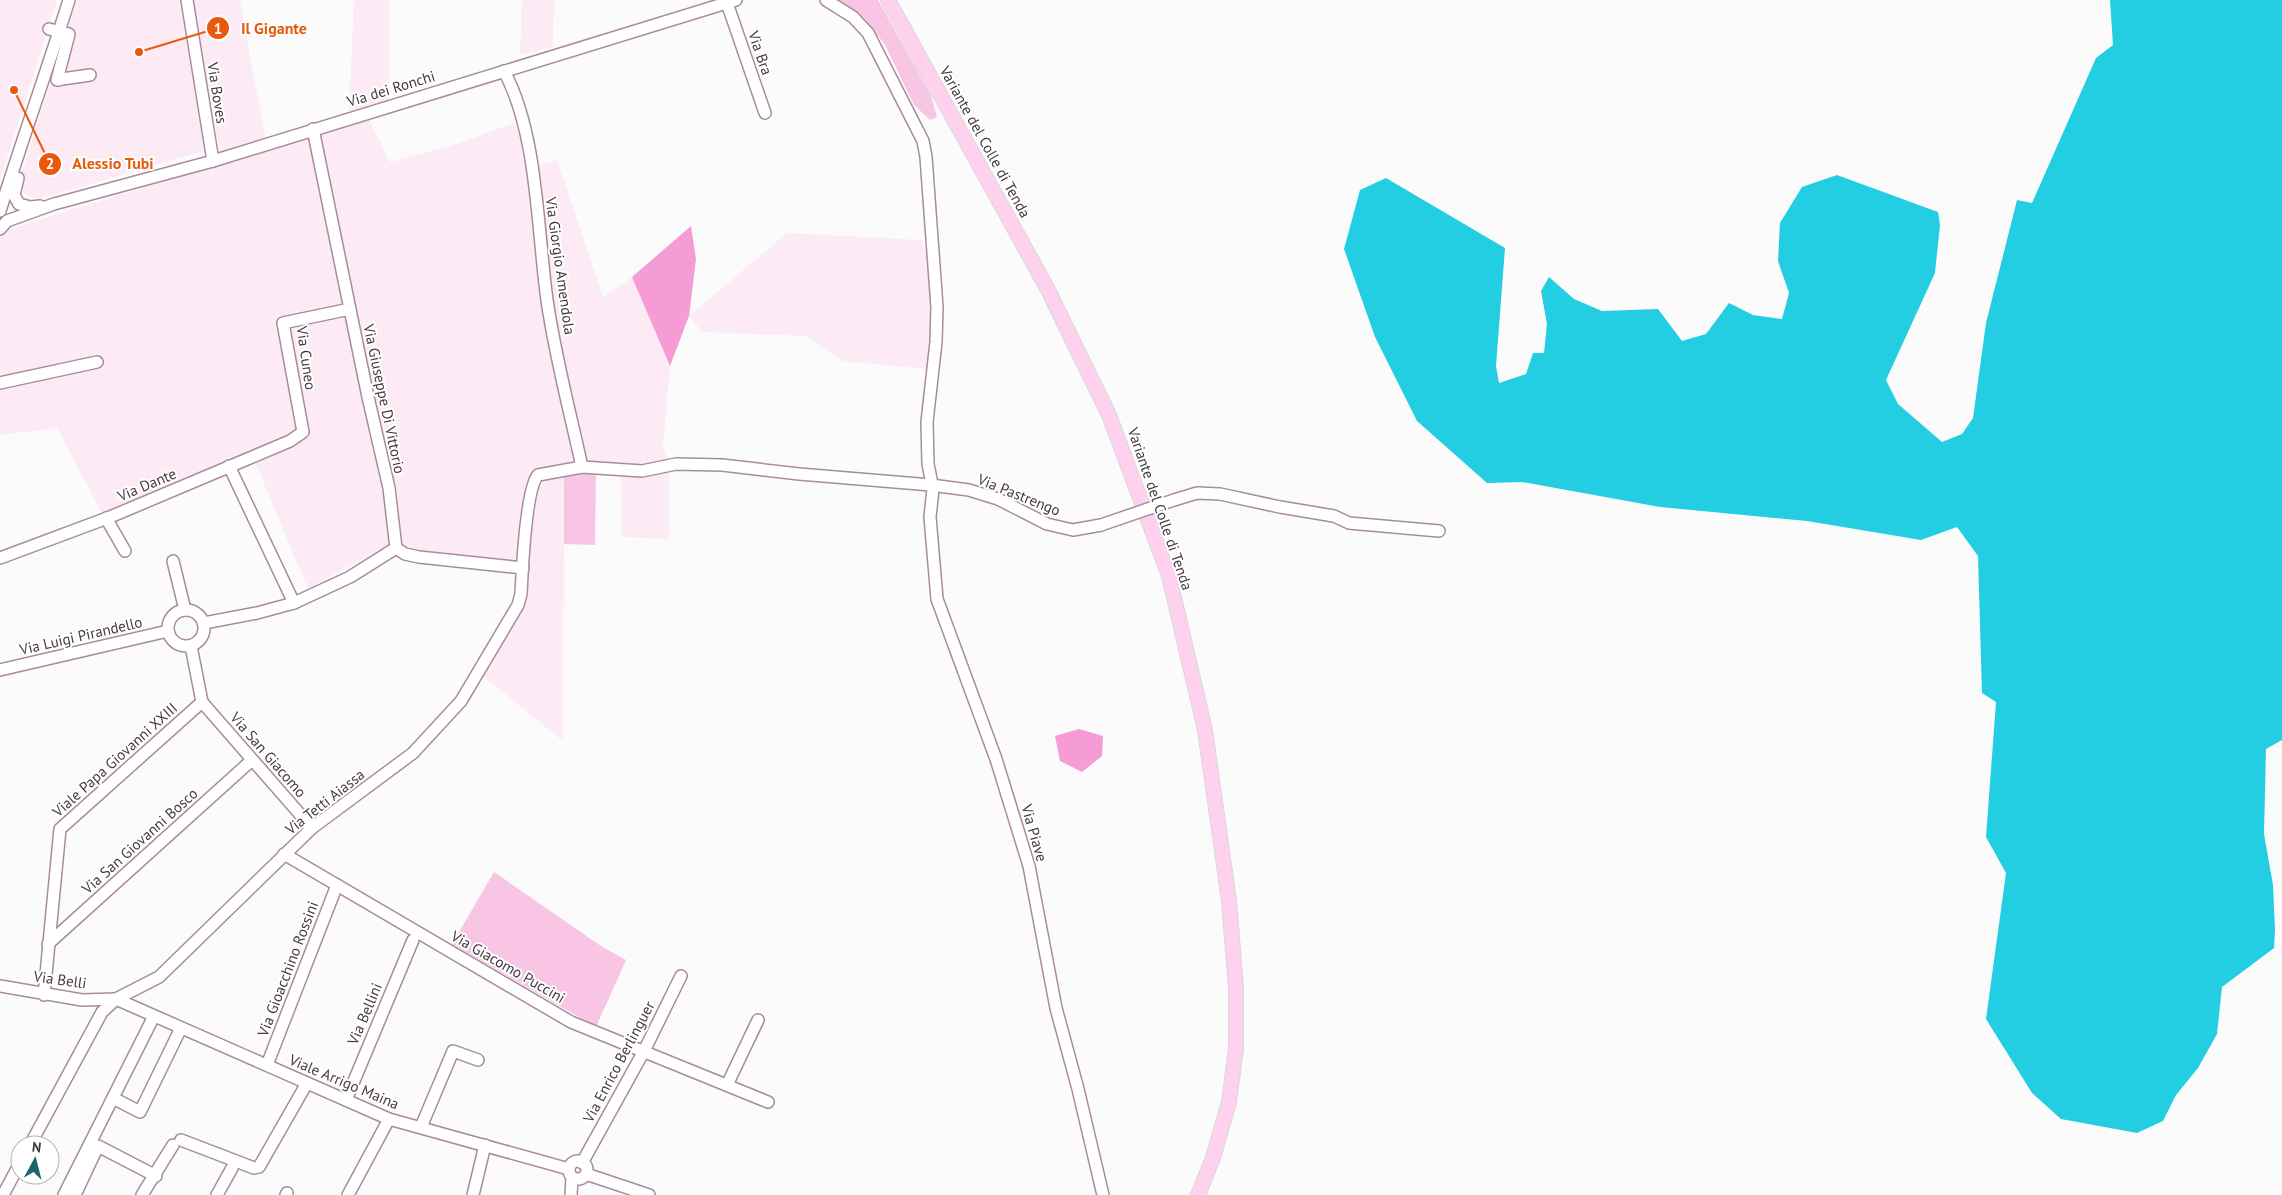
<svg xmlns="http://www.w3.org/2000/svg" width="2282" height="1195" viewBox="0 0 2282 1195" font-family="'PT Sans',sans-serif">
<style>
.built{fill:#fcebf5}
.green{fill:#f9c5e5}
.forest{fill:#f59bd5}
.water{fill:#23cee2}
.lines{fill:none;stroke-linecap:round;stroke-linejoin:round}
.minor-casing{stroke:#a98b9d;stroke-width:14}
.major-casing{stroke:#dad7d9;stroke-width:16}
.minor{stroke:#fff;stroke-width:11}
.major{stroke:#fed2ee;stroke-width:14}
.minor-bridge-casing{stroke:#a98b9d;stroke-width:14;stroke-linecap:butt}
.minor-bridge{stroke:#fff;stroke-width:11}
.labels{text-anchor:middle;stroke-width:4;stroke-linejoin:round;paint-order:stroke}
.street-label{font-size:15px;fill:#463940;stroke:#fff}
.leader{fill:none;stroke:#e8590c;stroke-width:2}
.callout-dot{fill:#e8590c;stroke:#fff;stroke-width:2}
.mark-label{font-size:15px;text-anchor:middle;font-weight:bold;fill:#fff}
.callout-label{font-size:16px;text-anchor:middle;font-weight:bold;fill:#e8590c;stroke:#fff;stroke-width:4;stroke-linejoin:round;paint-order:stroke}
</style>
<rect width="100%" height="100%" fill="#fbfbfb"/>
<g class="built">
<path d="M0,0H57L0,180Z"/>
<path d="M77,0H180L204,151L39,199L26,195L19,181Z"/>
<path d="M193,0H240L265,138L220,152Z"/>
<path d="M354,0H389V101L349,112Z"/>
<path d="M522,0H554L553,47L520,55Z"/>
<path d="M369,119L390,162L448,147L517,122L529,168L557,160L603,297L632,277L670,366L663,448L669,463V539L622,537L621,475L596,472L564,474L563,741L482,675L522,610L525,570L378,550L308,589L255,462L102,513L57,428L0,435V233L54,215Z"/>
<path d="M787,233L921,240L931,264L935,324L927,369L843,361L806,336L702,332L689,316Z"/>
</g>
<g class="green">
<path d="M836,0H878L931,95L937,117L930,120L914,105L885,45L866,20Z"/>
<path d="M596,472L595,545L564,544V474Z"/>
<path d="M494,872L601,946L626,960L596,1027L452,944Z"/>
</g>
<g class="forest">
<path d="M691,226L696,259L689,316L670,366L632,277Z"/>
<path d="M1079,729L1103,736L1102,756L1082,772L1060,761L1055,736Z"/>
</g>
<path class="water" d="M2110,0H2282V740L2266,749L2264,834L2273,885L2275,930L2274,948L2222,987L2217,1034L2198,1068L2176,1095L2163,1121L2137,1133L2061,1119L2032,1093L1986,1019L2006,873L1986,837L1996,702L1982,693L1978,556L1957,527L1921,540L1807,521L1660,507L1522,482L1487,483L1417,421L1375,337L1344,249L1360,190L1386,178L1505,248L1496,366L1499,383L1526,374L1533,353H1544L1547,324L1541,291L1549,277L1574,299L1602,311L1658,309L1682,341L1706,334L1729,303L1753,315L1782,319L1789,293L1778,261L1780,223L1802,187L1837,175L1938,212L1940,225L1935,273L1886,380L1898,404L1942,442L1962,434L1973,418L1986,323L2017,200L2032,203L2096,58L2113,45Z"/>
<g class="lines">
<defs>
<g id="minor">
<path d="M187,0L213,161"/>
<path d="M826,0L853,17L868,33L923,141L926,157L937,307L936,342L927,422L928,464L933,489L930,517L937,599L996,759L1029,866L1056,1008L1078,1089L1103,1195"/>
<path d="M727,3L765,113"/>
<path d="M49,29L69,34L57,80H59"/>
<path d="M504,71C538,134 537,229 547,300C555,356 570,412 582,467"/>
<path d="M62,79L90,75"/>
<path d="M313,129L368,397L389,488L396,548L405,554L419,557L523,568"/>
<path d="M18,178L14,195L19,204L30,207L40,206"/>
<path d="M0,211C22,140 47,71 69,0"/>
<path d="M0,229L7,221L54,204L213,161L736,0"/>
<path d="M0,383L97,362"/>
<path d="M1174,500L1197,493L1220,494L1280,507L1334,516L1349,523L1439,531"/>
<path d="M106,518L125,551"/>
<path d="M0,558L110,517L290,441L303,432L283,323L350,309"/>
<path d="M173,561L185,610"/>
<path d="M294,603L350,577L396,548"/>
<circle cx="186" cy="628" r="18"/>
<path d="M204,623L257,613L294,603L229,466"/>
<path d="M191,646L202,702"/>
<path d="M0,670L168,631"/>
<path d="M202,702L312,828"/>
<path d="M284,854L571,1022L768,1102"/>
<path d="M48,944L252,760"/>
<path d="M0,986L82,1000L116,999L389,1119L569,1169"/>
<path d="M44,995L60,829L202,702"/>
<path d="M267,1065L337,885"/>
<path d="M727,1085L758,1020"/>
<path d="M113,1098L140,1112L181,1028"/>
<path d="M346,1100L413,940"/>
<path d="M421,1127L453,1051L478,1060"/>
<path d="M181,1140L254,1168L259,1167L307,1083"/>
<path d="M30,1145L102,1012L116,999L159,977L312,828L413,753L461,701L518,605L521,594C522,573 526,488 538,475L582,467L642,471L676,464L722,465L799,474L931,485L969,490L998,499L1047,524L1073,530L1101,525"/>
<circle cx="578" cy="1170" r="9"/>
<path d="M582,1163L644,1051L681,976"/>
<path d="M586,1174L649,1195"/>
<path d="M3,1195L20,1163"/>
<path d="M64,1195L154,1016"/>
<path d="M75,1195L98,1146L156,1176"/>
<path d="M142,1195L173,1145"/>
<path d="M217,1195L232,1168"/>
<path d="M286,1195L287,1193"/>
<path d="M348,1195L389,1119"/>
<path d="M473,1195L485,1145"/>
<path d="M571,1195L572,1178"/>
</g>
<path id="major" d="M888,0L1047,288L1109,415L1169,576L1205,730L1229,901L1236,988V1048L1229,1102L1213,1158L1198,1195"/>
</defs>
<use href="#minor" class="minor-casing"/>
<use href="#major" class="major-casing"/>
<use href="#minor" class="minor"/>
<use href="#major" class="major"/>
<defs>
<path id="minor-bridge" d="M1101,525L1174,500"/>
</defs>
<use href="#minor-bridge" class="minor-bridge-casing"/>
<use href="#minor-bridge" class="minor-bridge"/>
</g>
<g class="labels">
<g class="street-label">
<text transform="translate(760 53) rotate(71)" y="5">Via Bra</text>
<text transform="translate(391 89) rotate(-17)" y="5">Via dei Ronchi</text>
<text transform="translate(217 93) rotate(81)" y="5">Via Boves</text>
<text transform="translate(985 142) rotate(61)" y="5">Variante del Colle di Tenda</text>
<text transform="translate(560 266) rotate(82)" y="5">Via Giorgio Amendola</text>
<text transform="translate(306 358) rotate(82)" y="5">Via Cuneo</text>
<text transform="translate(384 399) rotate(78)" y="5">Via Giuseppe Di Vittorio</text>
<text transform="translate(147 485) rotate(-23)" y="5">Via Dante</text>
<text transform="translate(1019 495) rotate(22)" y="5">Via Pastrengo</text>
<text transform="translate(1160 509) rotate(71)" y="5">Variante del Colle di Tenda</text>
<text transform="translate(81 636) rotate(-13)" y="5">Via Luigi Pirandello</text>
<text transform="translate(268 755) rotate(49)" y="5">Via San Giacomo</text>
<text transform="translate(115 760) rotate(-42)" y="5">Viale Papa Giovanni XXIII</text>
<text transform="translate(325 802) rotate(-38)" y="5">Via Tetti Aiassa</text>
<text transform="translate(1034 833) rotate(74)" y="5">Via Piave</text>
<text transform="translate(140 841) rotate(-42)" y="5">Via San Giovanni Bosco</text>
<text transform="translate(508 967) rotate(30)" y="5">Via Giacomo Puccini</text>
<text transform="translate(288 969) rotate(-69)" y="5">Via Gioacchino Rossini</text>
<text transform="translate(60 980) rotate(8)" y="5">Via Belli</text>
<text transform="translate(365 1014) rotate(-67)" y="5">Via Bellini</text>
<text transform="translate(619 1062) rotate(-62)" y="5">Via Enrico Berlinguer</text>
<text transform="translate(344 1082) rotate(23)" y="5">Viale Arrigo Maina</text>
</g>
</g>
<path class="leader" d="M139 52L218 28M14 90L50 164"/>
<g class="callout-dot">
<circle cx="139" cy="52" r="5"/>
<circle cx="14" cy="90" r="5"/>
<circle cx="218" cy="28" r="12"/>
<circle cx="50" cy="164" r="12"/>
</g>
<g class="mark-label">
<text x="218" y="34">1</text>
<text x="50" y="169">2</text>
</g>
<g class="callout-label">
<text x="274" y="34">Il Gigante</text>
<text x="113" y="169">Alessio Tubi</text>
</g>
<g transform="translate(35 1160) rotate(7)"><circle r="24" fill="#ffffff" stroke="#b5b0b3"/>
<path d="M0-4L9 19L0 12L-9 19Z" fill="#1a656f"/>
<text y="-8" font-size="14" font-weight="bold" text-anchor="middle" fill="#463940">N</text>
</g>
</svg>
